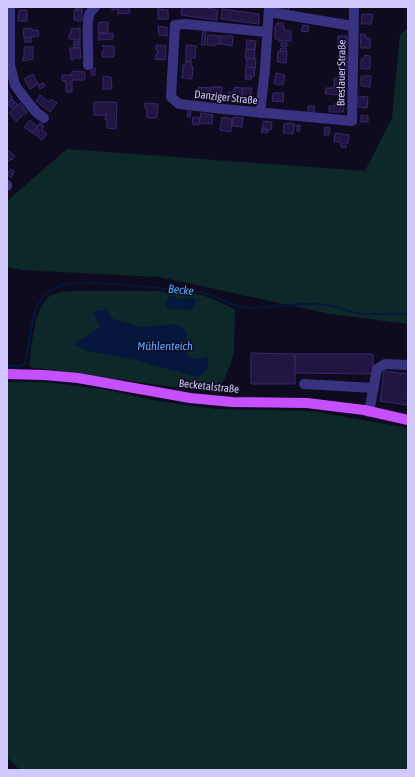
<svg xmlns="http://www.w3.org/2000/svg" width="415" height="777" viewBox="0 0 415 777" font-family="'Asap Condensed',sans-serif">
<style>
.green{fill:#0d2829}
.water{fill:#06173d}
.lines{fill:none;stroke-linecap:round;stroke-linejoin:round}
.stream{stroke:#06173d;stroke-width:2}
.building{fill:#201641;stroke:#38266e}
.minor{stroke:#393281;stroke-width:10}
.major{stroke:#c64fff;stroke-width:10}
.labels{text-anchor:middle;stroke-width:3;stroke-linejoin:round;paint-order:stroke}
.street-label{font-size:11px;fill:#d1c8ff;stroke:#0f0b1f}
.water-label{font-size:12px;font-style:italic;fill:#56a9ff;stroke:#0f0b1f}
</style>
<rect width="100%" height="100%" fill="#0f0b1f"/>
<g class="green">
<path d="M408,28V324L330,314L159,277L22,270L7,267V201L67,149L365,171L392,118L400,34Z"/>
<path d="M69,291H155L197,294L205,296L235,309L234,352L229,368L218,393L29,367C32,348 33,308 50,296C56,292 62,292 69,291Z"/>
<path d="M7,382H43L102,389L157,401L214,409L311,411L408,428V770H20L7,757Z"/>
</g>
<g class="water">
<path d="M169,296H172L179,299L194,298L196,300C192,312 189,311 178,309C175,308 171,310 168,309C165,305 166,300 169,296Z"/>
<path d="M106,309L113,319L141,327L175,324L186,331L187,339V356L199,359L209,356C207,367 209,373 196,377L136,360L88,351L74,345L100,327L93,312Z"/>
</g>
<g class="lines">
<path class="stream" d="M7,366H20L25,363C33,339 27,304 53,289C74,276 154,288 182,291C188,292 194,291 200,292C213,293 227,305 242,307C263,310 283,305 303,304C312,304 324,304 333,306C343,309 353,313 363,314C377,315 393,313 408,314"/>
</g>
<g class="building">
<rect x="76" y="7" width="6" height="3"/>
<path d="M112,7H129L130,13L118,14V9L112,10Z"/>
<path d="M182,7H201L218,10L217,20L181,15Z"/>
<path d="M279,7H289L288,11L278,9Z"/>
<path d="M158,9L168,10V19H158Z"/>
<path d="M222,9L259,14V24L221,19Z"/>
<path d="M19,10H27V21H18Z"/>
<path d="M74,10H82V21L74,20Z"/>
<path d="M362,14H373L371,24H361Z"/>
<path d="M99,22H108V33H98Z"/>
<path d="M277,23H283V26H284V30L291,31V41H279V39H275V26H277Z"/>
<path d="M303,25L309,26L308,32L301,31Z"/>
<path d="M158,26L167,27V36L159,35Z"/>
<path d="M31,28V30H38L39,36L24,38L23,29Z"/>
<path d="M80,28V40L69,39V34H71V29Z"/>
<path d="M203,30H206L205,45H201Z"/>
<path d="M113,33V39L98,40L99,34Z"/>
<path d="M360,34L366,35V38H370V48H361Z"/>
<path d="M208,35L220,36V44H215V46L207,45Z"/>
<path d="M220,36H233L232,46L220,44Z"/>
<rect x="338" y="36" width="9" height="10"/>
<path d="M31,37V42H25V38Z"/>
<path d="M247,40L256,41L255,50L246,49Z"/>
<rect x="74" y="41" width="6" height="3"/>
<rect x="281" y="43" width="6" height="3"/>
<rect x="74" y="44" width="6" height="4"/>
<path d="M156,45L166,46L165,60L155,59L156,54H157L158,50H156Z"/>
<path d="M186,45L196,46L195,58H191V62L186,61Z"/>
<path d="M102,46H114V57H102V51H104V46Z"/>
<path d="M24,47H33V59L23,61V57H24Z"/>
<path d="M70,48H80L81,58H73V60H71L70,58H71V53H70Z"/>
<path d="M281,48H286L287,52L280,51Z"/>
<path d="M246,49L255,50L254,59L245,58Z"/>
<path d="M278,51L287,52L286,63L277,62Z"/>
<path d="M338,55H347V66L338,64Z"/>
<path d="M365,55L370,56V69H361V59H364Z"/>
<path d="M247,58L256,59L255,68L246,67Z"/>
<path d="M186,61L191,62V66H193L192,79L182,78L183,65H185Z"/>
<path d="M340,65L347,66L346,71H340Z"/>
<path d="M246,67L255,68L254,77L245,76Z"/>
<rect x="91" y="68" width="4" height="7"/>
<path d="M72,71L85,72V80H72V92H66V81H62V75H72Z"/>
<path d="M276,73L285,75L283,85L274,84Z"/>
<path d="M33,74L38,84L30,89L24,79Z"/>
<path d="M103,76L111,77L112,89H103Z"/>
<path d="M245,76H252L251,80L245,79Z"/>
<path d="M361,76H371L370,87L361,86Z"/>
<path d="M334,78H343L341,95H343L325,94L326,88H334Z"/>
<path d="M44,83L45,86L40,89L38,85Z"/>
<path d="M198,87L211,88L209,97L197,96Z"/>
<path d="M211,87H222V96L209,94Z"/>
<path d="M234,87L243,88L242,97L233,96Z"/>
<path d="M243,88H252L251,97H242Z"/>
<path d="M7,89L13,99L7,103Z"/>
<path d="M228,92H234L232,99H228Z"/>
<path d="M273,93H284L283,102L272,101Z"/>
<path d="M40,95L49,102L51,99L57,103L50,112L36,101Z"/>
<path d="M358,96L368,97L367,108L358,107Z"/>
<path d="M13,100L15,102L9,106L7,103Z"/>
<path d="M15,102L18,105L13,109L9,106Z"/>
<path d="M94,102H117L116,129L107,128V120H105L106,115H94Z"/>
<path d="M20,103L27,112L16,121L9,113Z"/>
<path d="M145,103L158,104L157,118H147V109L145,108Z"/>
<path d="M335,103H345L343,112H329V106H335Z"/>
<rect x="308" y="106" width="6" height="7"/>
<path d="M188,111H191L190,117H187Z"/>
<path d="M201,113L213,115L212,124L199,123Z"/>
<path d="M361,115L368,116V122H361Z"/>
<path d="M193,117L200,118L199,125L192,124Z"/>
<path d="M222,117L232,119L231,132L220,130Z"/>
<path d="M233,117L243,118L242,127L232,126Z"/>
<path d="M30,120L38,127L32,133L24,127Z"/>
<path d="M263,121L272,122L271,130L262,129Z"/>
<path d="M40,123L44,126L42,129L47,134L42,140L36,135L39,131L36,128Z"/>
<path d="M289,123L295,124L293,134L283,133L284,124Z"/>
<rect x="297" y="125" width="3" height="6"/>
<path d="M325,127L330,128L329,135H324Z"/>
<path d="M36,128L39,131L36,136L32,133Z"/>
<path d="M262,129L268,130L267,133L261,132Z"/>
<path d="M335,133L349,135L348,143H346V148L341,147V142H334Z"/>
<path d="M7,151H9L15,156L12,160L11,159L9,161L7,160Z"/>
<path d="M11,169L14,171L11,178L7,174Z"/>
<path d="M251,353L295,354V384H251Z"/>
<path d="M295,354H373V374L295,373Z"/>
<path d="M384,371L408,374L407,405L380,401Z"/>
</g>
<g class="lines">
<g class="minor">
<path d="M10,7V65L15,85L26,100L37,113L44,118"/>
<path d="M269,12L353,26"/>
<path d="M267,32L185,24L175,25L171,97L179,104L223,109L352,121L354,7"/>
<path d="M88,65C89,52 86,25 89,15C90,12 93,9 95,7"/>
<path d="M260,113L265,69L269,7"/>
<path d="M7,185V186"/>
<path d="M304,384L374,388"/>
<path d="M369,412L377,369L385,364L408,365"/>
</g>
<path class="major" d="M7,374L44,375L78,378L190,398L232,402L307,403L364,410L408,420"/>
</g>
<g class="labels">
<g class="street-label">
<text transform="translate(341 73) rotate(-89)" y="4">Breslauer Straße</text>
<text transform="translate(226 97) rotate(6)" y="4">Danziger Straße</text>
<text transform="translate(209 386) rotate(6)" y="4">Becketalstraße</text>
</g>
<g class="water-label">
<text transform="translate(181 290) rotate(5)" y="4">Becke</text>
<text x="165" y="350">Mühlenteich</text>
</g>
</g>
<rect width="415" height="777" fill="none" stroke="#d1c8ff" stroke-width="16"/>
</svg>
